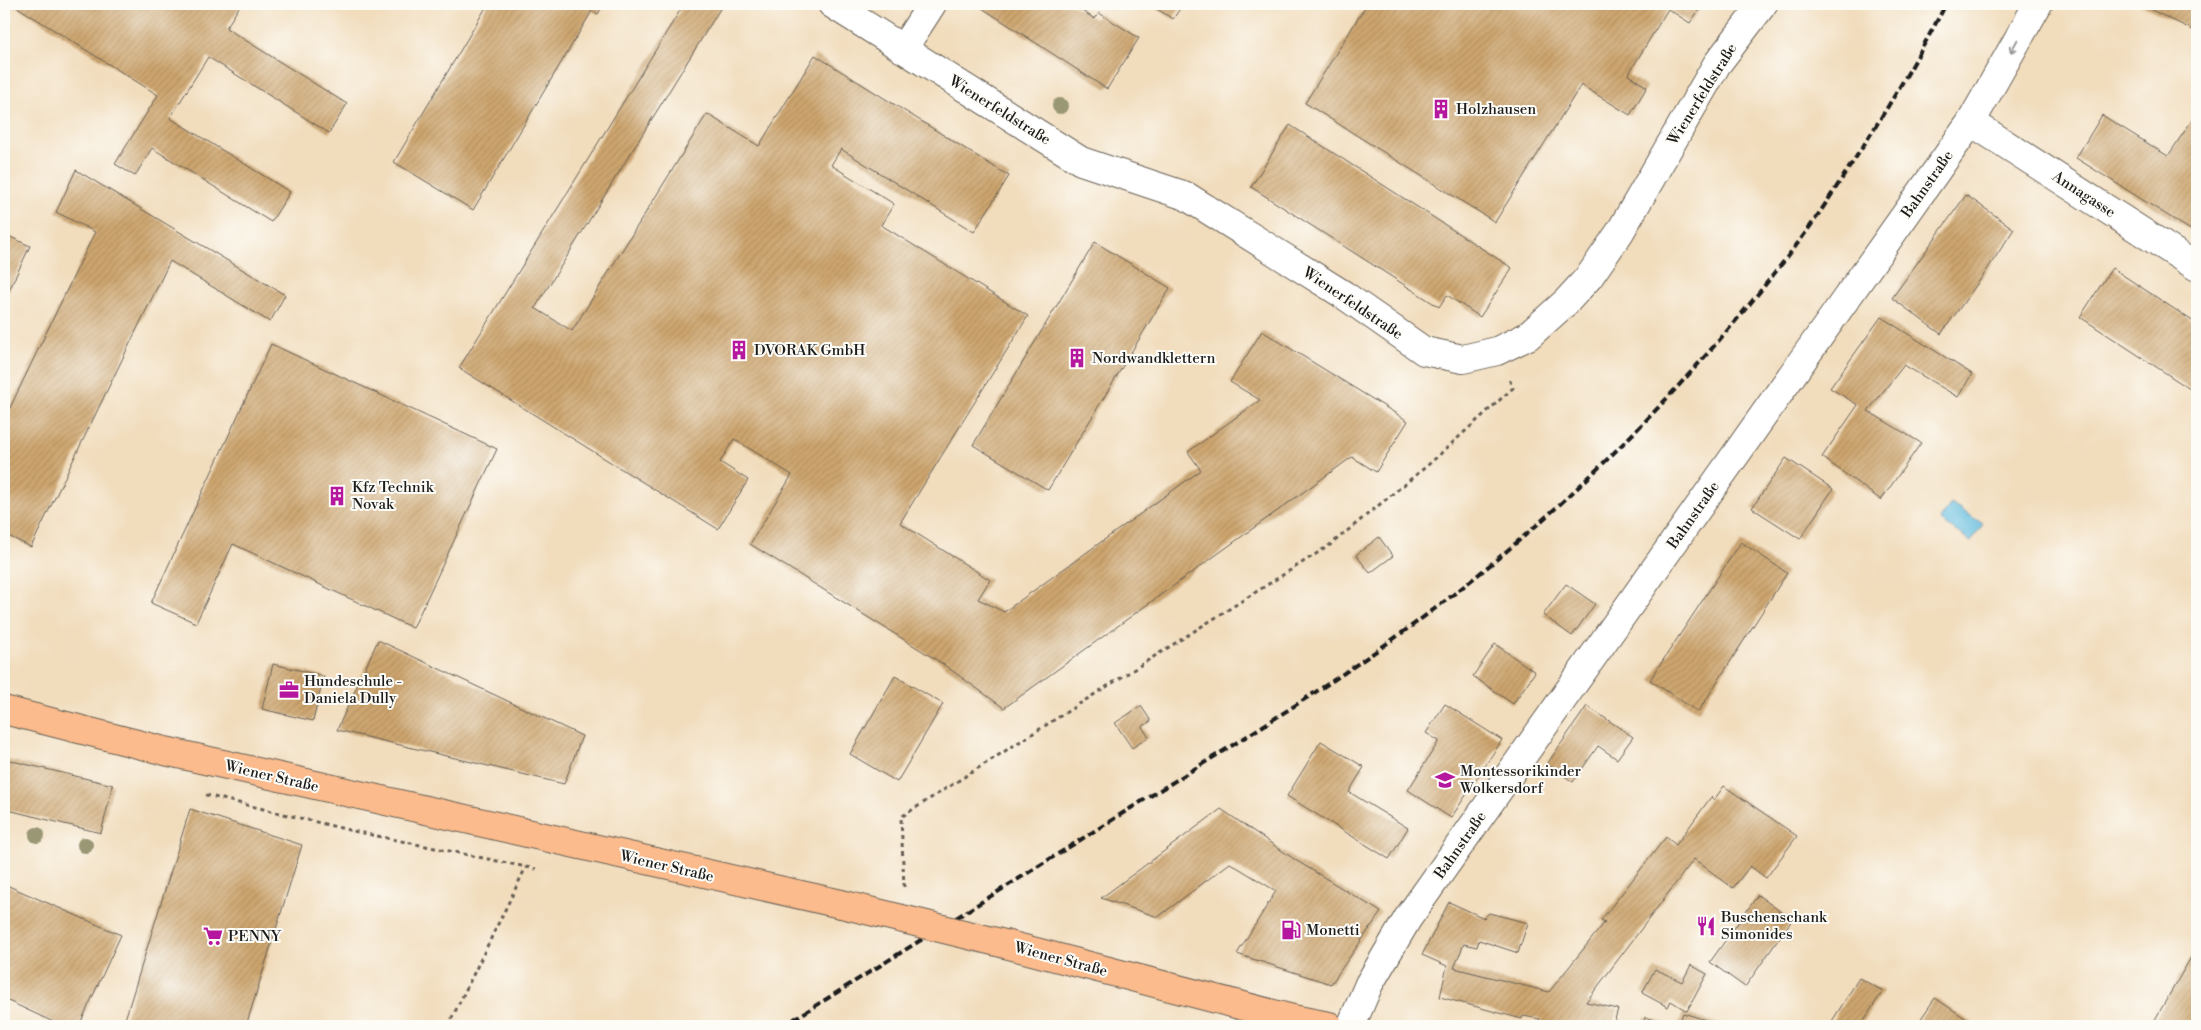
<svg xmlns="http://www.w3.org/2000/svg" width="2201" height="1030" viewBox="0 0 2201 1030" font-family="'Libre Bodoni',serif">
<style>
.water{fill:#61bbde;stroke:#3e6c7d}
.building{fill:url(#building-hatch)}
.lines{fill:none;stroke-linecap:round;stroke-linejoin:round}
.street-casing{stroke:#675f54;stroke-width:30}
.primary-casing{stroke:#675f54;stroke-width:30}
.path{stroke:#675f54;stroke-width:3;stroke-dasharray:4 4;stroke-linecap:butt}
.street{stroke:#fff;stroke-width:28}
.primary{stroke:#fbbb8c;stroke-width:28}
.rail{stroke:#1c1c1c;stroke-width:4;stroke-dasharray:8 4;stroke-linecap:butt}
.primary-bridge-casing{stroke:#675f54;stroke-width:30;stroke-linecap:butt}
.primary-bridge{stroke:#fbbb8c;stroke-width:28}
.tree{fill:#9a9775}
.oneway{stroke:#999}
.labels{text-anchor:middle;stroke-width:4;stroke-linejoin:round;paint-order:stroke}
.street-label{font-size:15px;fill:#1c1c1c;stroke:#fdfcf7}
.poi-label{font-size:15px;fill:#1c1c1c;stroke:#fdfcf7;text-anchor:start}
</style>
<defs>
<pattern id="building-hatch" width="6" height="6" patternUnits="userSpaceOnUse" patternTransform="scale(1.25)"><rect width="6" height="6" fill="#cda56e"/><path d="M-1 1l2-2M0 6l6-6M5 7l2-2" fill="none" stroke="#af8d5f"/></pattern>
</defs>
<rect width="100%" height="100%" fill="#fdfcf7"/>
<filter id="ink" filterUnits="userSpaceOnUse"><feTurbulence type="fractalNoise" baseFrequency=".02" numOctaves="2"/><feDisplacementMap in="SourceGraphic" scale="10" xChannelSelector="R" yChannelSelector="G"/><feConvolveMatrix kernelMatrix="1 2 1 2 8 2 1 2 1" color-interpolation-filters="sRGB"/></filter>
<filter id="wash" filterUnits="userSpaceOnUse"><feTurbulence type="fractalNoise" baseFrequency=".0096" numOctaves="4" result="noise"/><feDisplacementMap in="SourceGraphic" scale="20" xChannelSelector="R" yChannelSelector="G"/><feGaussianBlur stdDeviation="1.12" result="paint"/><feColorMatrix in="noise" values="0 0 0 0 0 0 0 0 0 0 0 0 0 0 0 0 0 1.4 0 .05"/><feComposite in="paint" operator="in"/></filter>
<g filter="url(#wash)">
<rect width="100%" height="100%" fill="#f1dcbb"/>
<path class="water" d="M1951,503L1983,524L1971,542L1940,520Z"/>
<g id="blocks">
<g class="building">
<path d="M15,4H241L226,28L347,104L329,133L208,57L170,118L290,192L271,222L152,148L135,176L115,164L158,95L14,5Z"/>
<path d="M488,4H604L598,14L592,11L473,210L394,162Z"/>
<path d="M684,4H723L535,308L572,331L707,114L759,146L815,55L1009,176L974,232L841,149L831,165L894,204L881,225L1028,316L900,523L990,580L978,599L1004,612L1201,470L1188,452L1260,400L1230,382L1262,331L1408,421L1376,472L1352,457L1004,708L940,662L750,544L792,475L734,439L720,462L748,480L718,529L459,368Z"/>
<path d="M985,4H1071L1095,19L1099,13L1139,38L1107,89L982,8Z"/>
<path d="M1149,4H1183L1173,19Z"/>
<path d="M1367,4H1703L1690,23L1668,9L1628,75L1647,87L1630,115L1581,85L1495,222L1305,103Z"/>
<path d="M2139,4H2197V32Z"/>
<path d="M2102,115L2168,156L2192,120L2197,123V234L2076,158Z"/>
<path d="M1290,125L1512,268L1480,317L1447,295L1439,307L1251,187Z"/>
<path d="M76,170L285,295L270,322L170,261L31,547L4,534V420L95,232L56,212Z"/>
<path d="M1966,195L2014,229L1985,273L1941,334L1892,298Z"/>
<path d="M4,234L30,246L4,301Z"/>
<path d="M1095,242L1170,288L1048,490L973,445Z"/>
<path d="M2112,268L2197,324V378L2190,389L2080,317Z"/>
<path d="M1881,317L1972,374L1958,397L1904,365L1868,411L1921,443L1881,500L1822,457L1858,405L1830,388Z"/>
<path d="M271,344L497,449L413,628L233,544L196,623L151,603Z"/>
<path d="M1786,458L1833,489L1800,539L1752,508Z"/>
<path d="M1379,537L1393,556L1370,573L1356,555Z"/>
<path d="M1741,542L1787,573L1698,712L1650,680Z"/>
<path d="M1566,584L1595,604L1572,636L1543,615Z"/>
<path d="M378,640L582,736L564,784L337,730Z"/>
<path d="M1495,644L1535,672L1513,704L1473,676Z"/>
<path d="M273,664L324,676L313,721L262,709Z"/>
<path d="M895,676L943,704L897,782L850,754Z"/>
<path d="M1445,704L1502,740L1451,818L1408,790L1439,741L1426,733Z"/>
<path d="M1141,706L1151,721L1142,727L1149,737L1132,748L1115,723Z"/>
<path d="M1587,706L1633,737L1617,759L1598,746L1573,782L1547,764Z"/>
<path d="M1321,741L1364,767L1349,792L1408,828L1389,859L1287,796Z"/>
<path d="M4,759L113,785L101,833L4,809Z"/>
<path d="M1724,786L1797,836L1766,878L1750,866L1733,888L1694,859L1586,1002L1618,1009L1613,1026H1558L1539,1021L1540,1019L1523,1016L1522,1019L1440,997L1447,966L1422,955L1449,902L1484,918L1489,913L1528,923L1518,953L1479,940L1477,947L1464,944L1454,968L1549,992L1605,922L1601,920L1666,837L1676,845L1711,797L1714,800Z"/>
<path d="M190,809L302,845L246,1026H123Z"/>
<path d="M1221,809L1297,861L1381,912L1331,984L1237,954L1276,891L1230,863L1158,917L1101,898Z"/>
<path d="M4,884L121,935L79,1026H62L4,999Z"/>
<path d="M1758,895L1792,920L1745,987L1710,962Z"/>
<path d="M2197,947V1026H2158L2153,1023Z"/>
<path d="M1691,965L1707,974L1687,1011L1671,1001L1668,1007L1642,993L1655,969L1682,982Z"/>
<path d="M1859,978L1883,991L1860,1026H1829Z"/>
<path d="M1935,998L1977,1026H1916Z"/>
<path d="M1683,1013L1719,1024L1725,1026H1678Z"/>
<path d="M1645,1017L1675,1026H1643Z"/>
</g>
</g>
</g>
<g filter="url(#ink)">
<use href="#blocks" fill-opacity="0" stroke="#675f54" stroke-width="1"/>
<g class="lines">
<defs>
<g id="street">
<path d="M832,4L1081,161L1186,196L1344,295L1424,351L1463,359L1497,351L1528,336L1566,302L1589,277L1620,232L1717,64L1763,4"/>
<path d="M903,49L932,4"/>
<path d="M1971,122L2197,267"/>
<path d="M1351,1026L1369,984L1408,918L1971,122L2038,4"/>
</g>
<g id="primary">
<path d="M4,710L165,751L841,904"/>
<path d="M1005,944L1293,1019L1329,1026"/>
</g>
</defs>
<use href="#street" class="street-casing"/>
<use href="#primary" class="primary-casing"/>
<g class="path">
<path d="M206,795L353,831L536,869"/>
<path d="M904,887L901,817L1330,545L1428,465L1513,388L1509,379"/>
<path d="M448,1026L526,867"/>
</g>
<use href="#street" class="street"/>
<use href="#primary" class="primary"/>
<path class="rail" d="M783,1026C899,954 1015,881 1131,808C1241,740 1352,673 1454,594C1584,492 1701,371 1801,239C1815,220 1828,200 1841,180C1879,123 1914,65 1946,4"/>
<defs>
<path id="primary-bridge" d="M841,904L1005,944"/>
</defs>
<use href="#primary-bridge" class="primary-bridge-casing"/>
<use href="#primary-bridge" class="primary-bridge"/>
</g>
<g class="tree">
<circle cx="1060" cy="106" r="8"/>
<circle cx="37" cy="835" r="8"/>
<circle cx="85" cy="845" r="8"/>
</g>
<defs><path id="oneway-shaft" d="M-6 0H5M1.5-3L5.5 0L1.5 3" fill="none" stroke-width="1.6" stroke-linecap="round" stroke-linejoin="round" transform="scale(1.25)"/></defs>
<use class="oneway" href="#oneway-shaft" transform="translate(2014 46) rotate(119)"/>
</g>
<defs>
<symbol id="building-bare" viewBox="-9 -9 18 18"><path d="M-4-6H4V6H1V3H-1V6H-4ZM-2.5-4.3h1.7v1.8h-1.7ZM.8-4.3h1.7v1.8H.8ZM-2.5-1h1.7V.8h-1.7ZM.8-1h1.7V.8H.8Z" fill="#b5179e" stroke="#fdfcf7" stroke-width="2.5" paint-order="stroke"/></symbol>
<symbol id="office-bare" viewBox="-9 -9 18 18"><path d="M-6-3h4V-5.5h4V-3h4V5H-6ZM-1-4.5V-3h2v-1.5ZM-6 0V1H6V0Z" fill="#b5179e" stroke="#fdfcf7" stroke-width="2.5" paint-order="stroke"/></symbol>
<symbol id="school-bare" viewBox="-9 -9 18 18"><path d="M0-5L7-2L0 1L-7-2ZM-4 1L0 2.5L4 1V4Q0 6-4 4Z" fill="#b5179e" stroke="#fdfcf7" stroke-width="2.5" paint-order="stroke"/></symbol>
<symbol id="restaurant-bare" viewBox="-9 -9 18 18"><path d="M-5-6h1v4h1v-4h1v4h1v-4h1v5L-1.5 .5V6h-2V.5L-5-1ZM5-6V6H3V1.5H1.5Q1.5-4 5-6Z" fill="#b5179e" stroke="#fdfcf7" stroke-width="2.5" paint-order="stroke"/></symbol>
<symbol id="fuel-bare" viewBox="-9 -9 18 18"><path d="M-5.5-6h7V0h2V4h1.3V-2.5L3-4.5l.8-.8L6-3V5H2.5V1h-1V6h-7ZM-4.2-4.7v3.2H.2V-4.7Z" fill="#b5179e" stroke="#fdfcf7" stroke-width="2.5" paint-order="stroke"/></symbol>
<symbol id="supermarket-bare" viewBox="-9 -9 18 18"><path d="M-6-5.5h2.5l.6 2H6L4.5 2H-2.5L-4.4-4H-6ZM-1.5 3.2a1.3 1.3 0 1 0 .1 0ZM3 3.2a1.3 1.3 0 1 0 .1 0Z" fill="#b5179e" stroke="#fdfcf7" stroke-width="2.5" paint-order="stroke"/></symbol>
</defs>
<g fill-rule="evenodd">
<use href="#building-bare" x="1427" y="95" width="28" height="28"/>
<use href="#building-bare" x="725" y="336" width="28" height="28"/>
<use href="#building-bare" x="1063" y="344" width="28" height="28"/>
<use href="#building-bare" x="323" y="482" width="28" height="28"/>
<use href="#office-bare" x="275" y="676" width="28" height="28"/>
<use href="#school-bare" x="1431" y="766" width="28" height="28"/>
<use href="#restaurant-bare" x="1692" y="912" width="28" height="28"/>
<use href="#fuel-bare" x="1277" y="916" width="28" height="28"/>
<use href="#supermarket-bare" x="199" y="922" width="28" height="28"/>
</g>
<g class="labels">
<g class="street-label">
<text transform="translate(1702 94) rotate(-58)" y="5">Wienerfeldstraße</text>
<text transform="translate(1000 110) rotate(32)" y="5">Wienerfeldstraße</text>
<text transform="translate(1927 184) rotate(-55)" y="5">Bahnstraße</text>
<text transform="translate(2084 194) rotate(33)" y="5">Annagasse</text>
<text transform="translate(1353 303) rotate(34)" y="5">Wienerfeldstraße</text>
<text transform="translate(1693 515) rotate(-55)" y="5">Bahnstraße</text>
<text transform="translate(272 776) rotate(13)" y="5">Wiener Straße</text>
<text transform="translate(1460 845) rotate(-55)" y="5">Bahnstraße</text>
<text transform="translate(667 866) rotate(13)" y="5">Wiener Straße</text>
<text transform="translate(1061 959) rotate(15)" y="5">Wiener Straße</text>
</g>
<g class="poi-label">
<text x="1456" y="114">Holzhausen</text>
<text x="754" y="355">DVORAK GmbH</text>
<text x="1092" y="363">Nordwandklettern</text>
<text x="352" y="492">Kfz Technik<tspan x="352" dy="17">Novak</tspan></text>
<text x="304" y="686">Hundeschule -<tspan x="304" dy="17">Daniela Dully</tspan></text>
<text x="1460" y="776">Montessorikinder<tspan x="1460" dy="17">Wolkersdorf</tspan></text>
<text x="1721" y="922">Buschenschank<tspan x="1721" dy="17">Simonides</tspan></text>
<text x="1306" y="935">Monetti</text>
<text x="228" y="941">PENNY</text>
</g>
</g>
<rect width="2201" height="1030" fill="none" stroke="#fdfcf7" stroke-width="20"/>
</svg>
